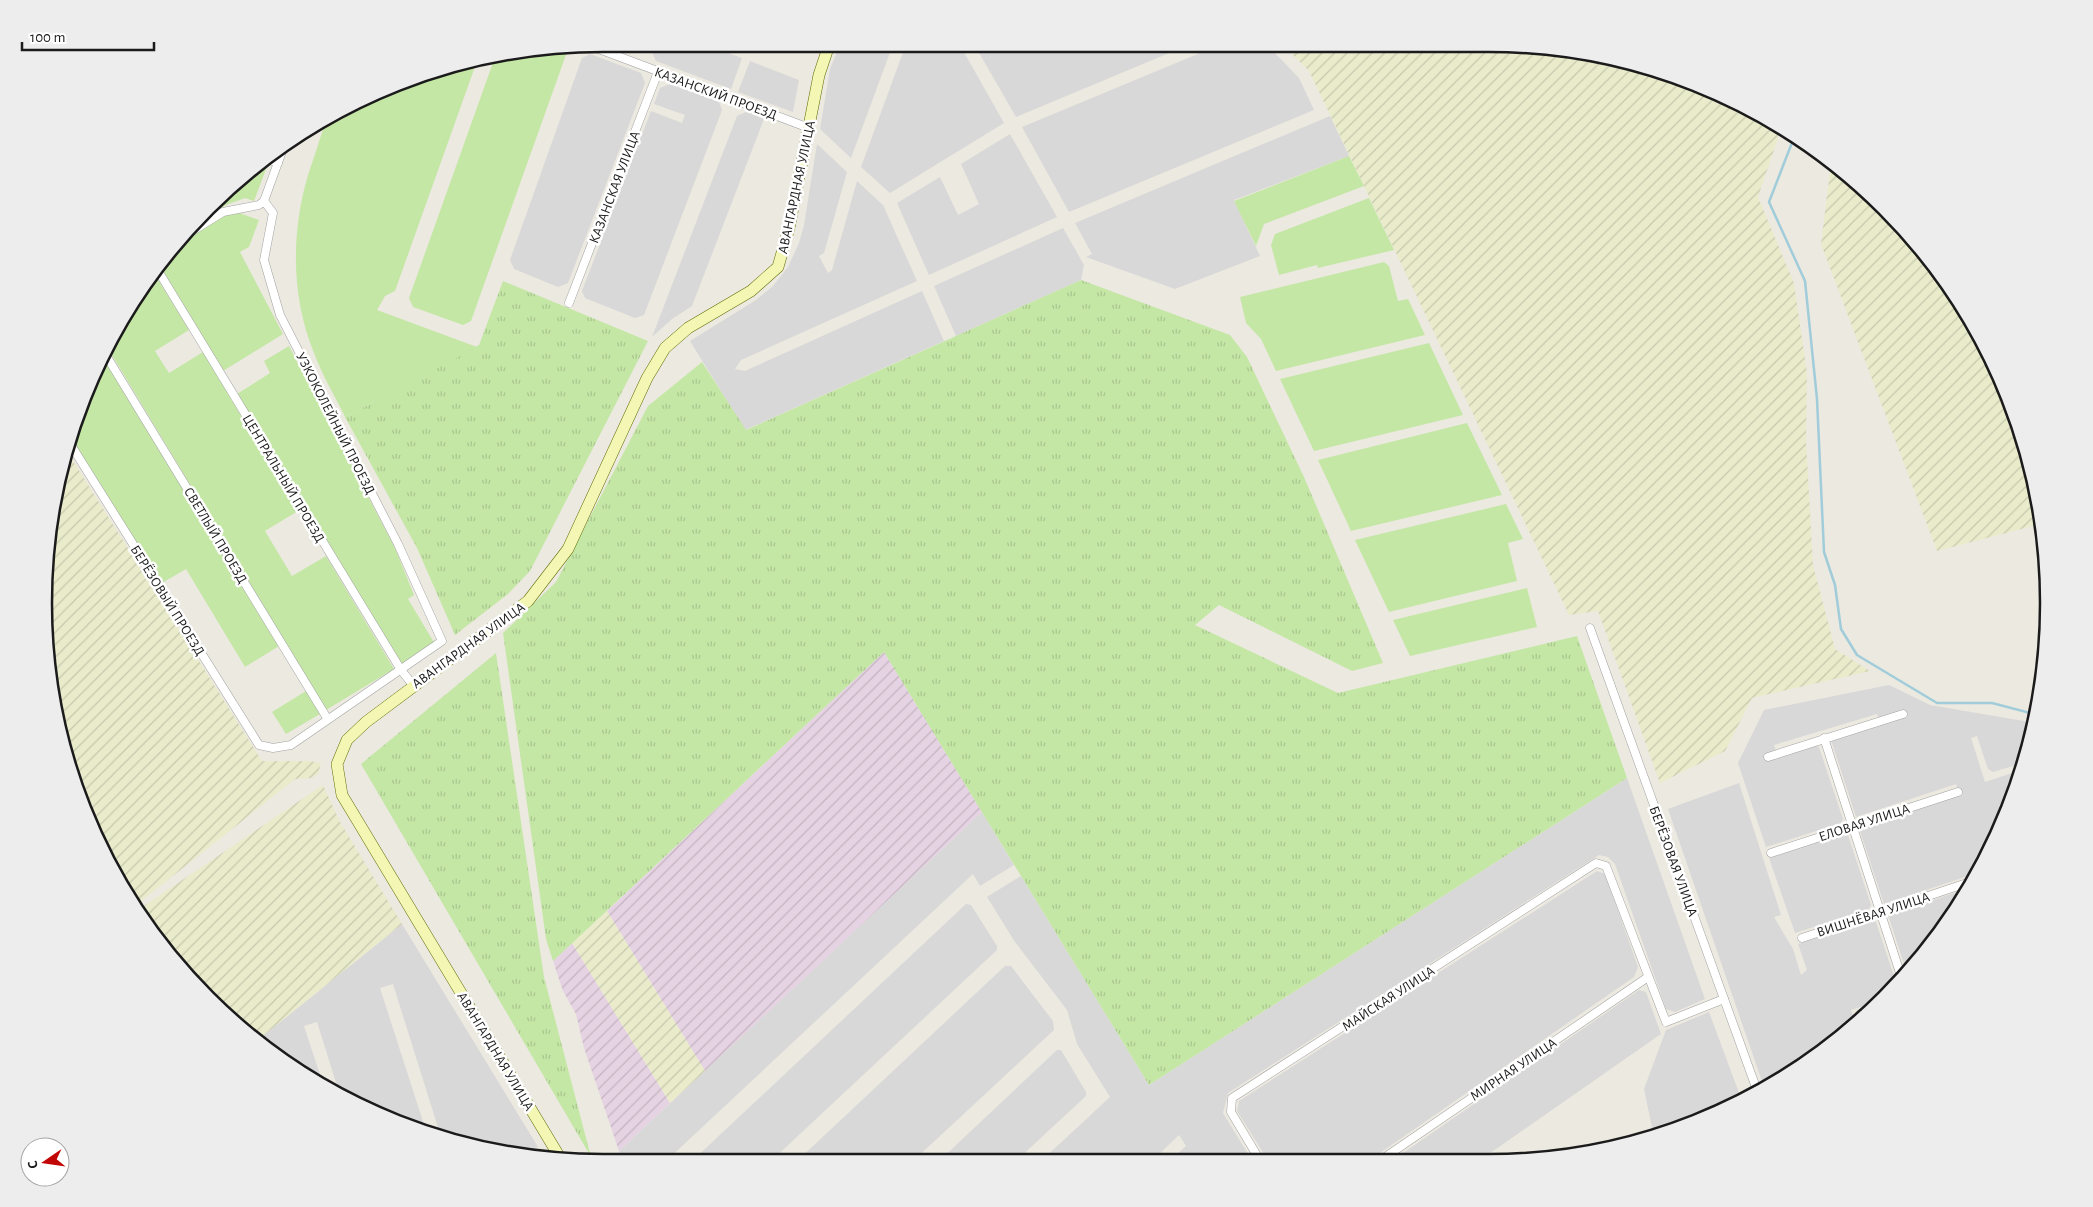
<svg xmlns="http://www.w3.org/2000/svg" width="2093" height="1207" viewBox="0 0 2093 1207" font-family="'Alegreya Sans',sans-serif">
<style>
.residential{fill:#d9d8d8}
.industrial{fill:url(#industrial-furrows)}
.farmland{fill:url(#farmland-furrows)}
.grass{fill:url(#grass-tufts)}
.garden{fill:#c5e7a6}
.lines{fill:none;stroke-linecap:round;stroke-linejoin:round}
.stream{stroke:#a1ccda;stroke-width:2.5}
.street-casing{stroke:#a2a2a2;stroke-width:9}
.secondary-casing{stroke:#616d07;stroke-width:12}
.street{stroke:#fff;stroke-width:8}
.secondary{stroke:#f3f7b3;stroke-width:11}
.labels{text-anchor:middle;stroke-width:5;stroke-linejoin:round;paint-order:stroke}
.street-label{font-size:14px;fill:#1b1b1b;stroke:#fff}
.rim{fill:none;stroke:#1b1b1b;stroke-width:2.5}
</style>
<defs>
<pattern id="industrial-furrows" width="10" height="10" patternUnits="userSpaceOnUse" patternTransform="scale(1.25)"><rect width="10" height="10" fill="#e5d2e2"/><path d="M-1 1l2-2M0 10L10 0M9 11l2-2" fill="none" stroke="#c4b4c1"/></pattern>
<pattern id="farmland-furrows" width="10" height="10" patternUnits="userSpaceOnUse" patternTransform="scale(1.25)"><rect width="10" height="10" fill="#e9ebcb"/><path d="M-1 1l2-2M0 10L10 0M9 11l2-2" fill="none" stroke="#c7c9ae"/></pattern>
<pattern id="grass-tufts" width="24" height="20" patternUnits="userSpaceOnUse" patternTransform="scale(1.25)"><rect width="24" height="20" fill="#c5e7a6"/><path d="M3 7l-1-3M5 7V3M7 7l1-3M15 17l-1-3M17 17v-4M19 17l1-3" fill="none" stroke="#a9c68e"/></pattern>
</defs>
<rect width="100%" height="100%" fill="#ece9e0"/>
<g class="residential">
<path d="M1186,46L1016,117L978,51L986,47Z"/>
<path d="M1217,46H1268L1299,78L1314,110L1069,212L1022,127Z"/>
<path d="M839,47H892L851,158L820,129L830,69Z"/>
<path d="M905,47H961L1004,123L890,193L861,167Z"/>
<path d="M654,48H714L742,58L731,89L656,61L652,52Z"/>
<path d="M590,54L641,73L645,83L568,283L558,287L514,269L510,260L582,58Z"/>
<path d="M750,61L799,80L793,112L738,92Z"/>
<path d="M670,84L719,102L722,110L644,315L635,318L585,298L582,291L651,111L682,123L685,115L654,104L660,88Z"/>
<path d="M746,112L764,119L692,306L672,319L652,337L737,116Z"/>
<path d="M1330,116L1349,156L1234,200L1260,256L1175,289L1086,257L1092,254L1075,223Z"/>
<path d="M1010,134L1057,217L929,275L897,203L940,177L958,215L979,204L961,164Z"/>
<path d="M817,144L847,172L824,253L819,256L828,273L832,270L857,181L883,205L917,281L741,360L735,369L745,371L922,291L944,341L745,430L690,341L756,300L773,286L788,267L799,243L804,225Z"/>
<path d="M1063,228L1084,265L1081,280L956,336L934,286Z"/>
<path d="M1889,685L1930,705L2035,723L2023,763L1993,772L1988,769L1977,736L1971,738L1985,782L2021,770L2007,817L1977,873L1884,904L1859,828L1960,795L1956,784L1856,817L1831,740L1906,717L1904,711L1879,719L1877,714L1774,745L1778,756L1816,745L1819,747L1843,819L1841,823L1766,847L1738,763L1764,710Z"/>
<path d="M1627,778L1705,999L1675,1012L1666,1009L1615,864L1608,857L1599,855L1228,1093L1223,1113L1253,1162H1168L1186,1146L1179,1135L1151,1162H1040L1110,1097L1077,1044L1067,1010L1015,942L987,897L1021,876L1149,1085Z"/>
<path d="M1739,783L1781,915L1774,917L1793,949L1801,975L1807,970L1798,944L1873,920L1876,922L1897,985L1886,999L1851,1010L1855,1022L1765,1090L1668,809Z"/>
<path d="M982,812L1014,865L980,886L973,874L665,1162H622L619,1151Z"/>
<path d="M1844,833L1848,835L1871,905L1869,909L1795,933L1769,858Z"/>
<path d="M1597,871L1605,874L1638,967L1634,977L1367,1162H1269L1237,1111L1239,1101Z"/>
<path d="M1969,888L1955,914L1907,973L1888,915Z"/>
<path d="M966,904L971,905L997,946V950L770,1162H691Z"/>
<path d="M402,924L538,1147L518,1152L441,1137L393,984L380,988L427,1134L339,1092L317,1022L304,1026L323,1084L293,1069L259,1039Z"/>
<path d="M1005,966H1011L1033,995L1053,1021L1054,1030L912,1162H796Z"/>
<path d="M1639,990L1646,992L1661,1034L1496,1149L1476,1162H1390Z"/>
<path d="M1709,1012L1742,1101L1669,1134L1654,1137L1644,1089L1666,1030Z"/>
<path d="M1057,1050H1061L1086,1092V1096L1058,1122L1015,1162H938Z"/>
</g>
<g class="industrial">
<path d="M884,652L982,812L705,1071L607,911Z"/>
<path d="M572,943L670,1103L619,1151L584,1048L576,1014L563,991L553,961Z"/>
</g>
<g class="farmland">
<path d="M1526,45L1669,73L1781,129L1758,197L1794,283L1807,373L1806,441L1813,565L1835,649L1870,671L1752,698L1725,751L1660,783L1598,611L1569,615L1309,71L1284,46Z"/>
<path d="M1831,163L1885,207L1955,292L2007,389L2038,494L2041,524L1937,551L1821,244Z"/>
<path d="M66,450L262,761H310L321,763L318,774L311,778L295,779L135,906L119,884L86,817L55,713L45,640L49,531Z"/>
<path d="M323,785L340,822L402,924L259,1039L182,972L138,910Z"/>
<path d="M607,911L705,1071L670,1103L572,943Z"/>
</g>
<g class="grass">
<path d="M1081,280L1230,335L1247,357L1304,477L1383,663L1352,671L1219,605L1195,625L1338,693L1577,636L1627,778L1149,1085L884,652L553,961L546,939L503,633L556,582L648,406L702,362L746,430Z"/>
<path d="M503,281L648,341L530,571L508,594L455,635L417,548L345,417L479,345Z"/>
<path d="M496,653L544,977L591,1157L361,764Z"/>
</g>
<g class="garden">
<path d="M565,48L567,52L471,321L463,325L413,307L409,298L495,57L530,49Z"/>
<path d="M477,61L395,291L385,296L377,310L477,347L345,417C335,396 322,375 314,353C289,292 291,221 313,160C317,150 323,125 329,118C333,114 341,111 345,108C385,83 432,71 477,61Z"/>
<path d="M1349,156L1364,186L1264,224L1256,246L1234,201Z"/>
<path d="M261,161L268,164L254,201L245,198L226,205L193,225L208,208Z"/>
<path d="M1369,198L1394,250L1318,268L1317,265L1279,275L1271,245L1275,234Z"/>
<path d="M240,210L242,214L259,220L249,247L240,252L283,334L223,371L160,266L178,244L222,217Z"/>
<path d="M1384,262L1389,266L1398,301L1408,299L1425,335L1276,371L1261,339L1246,323L1240,297Z"/>
<path d="M154,273L189,330L155,351L169,373L203,352L298,511L265,531L292,576L326,556L394,669L326,710L107,347L138,292Z"/>
<path d="M1429,343L1463,415L1314,451L1280,379Z"/>
<path d="M289,346L395,548L414,595L408,599L435,644L401,665L237,394L270,373L264,361Z"/>
<path d="M102,355L279,646L245,667L186,569L162,583L71,438Z"/>
<path d="M1467,423L1502,495L1351,531L1318,460Z"/>
<path d="M1506,504L1523,539L1508,543L1517,581L1389,612L1355,540Z"/>
<path d="M1527,588L1537,627L1410,656L1393,620Z"/>
<path d="M306,691L320,714L286,734L272,712Z"/>
</g>
<g class="lines">
<path class="stream" d="M1795,135L1769,202L1805,281L1817,399L1824,552L1835,585L1841,629L1857,655L1937,703H1992L2038,715"/>
<defs>
<g id="street">
<path d="M596,48L809,128"/>
<path d="M264,158L278,163"/>
<path d="M186,235L223,212L259,205L264,201L284,146"/>
<path d="M157,269L401,670L413,685"/>
<path d="M569,303L658,72"/>
<path d="M104,352L327,718"/>
<path d="M69,442L259,745L273,748L291,745L442,641L398,544L280,315L264,260L273,213L264,201"/>
<path d="M1590,628L1758,1093"/>
<path d="M1824,738L1902,979"/>
<path d="M1768,757L1903,714"/>
<path d="M1771,853L1958,792"/>
<path d="M1802,938L1973,881"/>
<path d="M1861,1018L1860,1014L1871,1011"/>
<path d="M1261,1162L1231,1112L1232,1098L1596,863L1606,866L1666,1022L1724,999"/>
<path d="M1378,1162L1648,977"/>
</g>
<path id="secondary" d="M562,1161L342,795L337,764L347,740L366,722L528,601L568,549L647,378L665,348L688,328L751,291L778,267L789,228L819,75L828,48"/>
</defs>
<use href="#street" class="street-casing"/>
<use href="#secondary" class="secondary-casing"/>
<use href="#street" class="street"/>
<use href="#secondary" class="secondary"/>
</g>
<g class="labels">
<g class="street-label">
<text transform="translate(716 93) rotate(20)" y="5">КАЗАНСКИЙ ПРОЕЗД</text>
<text transform="translate(614 187) rotate(-69)" y="5">КАЗАНСКАЯ УЛИЦА</text>
<text transform="translate(796 187) rotate(-78)" y="5">АВАНГАРДНАЯ УЛИЦА</text>
<text transform="translate(336 423) rotate(63)" y="5">УЗКОКОЛЕЙНЫЙ ПРОЕЗД</text>
<text transform="translate(284 478) rotate(59)" y="5">ЦЕНТРАЛЬНЫЙ ПРОЕЗД</text>
<text transform="translate(216 535) rotate(59)" y="5">СВЕТЛЫЙ ПРОЕЗД</text>
<text transform="translate(168 600) rotate(58)" y="5">БЕРЁЗОВЫЙ ПРОЕЗД</text>
<text transform="translate(468 645) rotate(-36)" y="5">АВАНГАРДНАЯ УЛИЦА</text>
<text transform="translate(1864 822) rotate(-18)" y="5">ЕЛОВАЯ УЛИЦА</text>
<text transform="translate(1674 861) rotate(70)" y="5">БЕРЁЗОВАЯ УЛИЦА</text>
<text transform="translate(1873 914) rotate(-18)" y="5">ВИШНЁВАЯ УЛИЦА</text>
<text transform="translate(1388 998) rotate(-33)" y="5">МАЙСКАЯ УЛИЦА</text>
<text transform="translate(496 1051) rotate(59)" y="5">АВАНГАРДНАЯ УЛИЦА</text>
<text transform="translate(1513 1069) rotate(-34)" y="5">МИРНАЯ УЛИЦА</text>
</g>
</g>
<path d="M0 0H2093V1207H0ZM603 52H1489A551 551 0 0 1 2040 603V603A551 551 0 0 1 1489 1154H603A551 551 0 0 1 52 603V603A551 551 0 0 1 603 52Z" fill="#ededed" fill-rule="evenodd"/>
<path class="rim" d="M603 52H1489A551 551 0 0 1 2040 603V603A551 551 0 0 1 1489 1154H603A551 551 0 0 1 52 603V603A551 551 0 0 1 603 52Z"/>
<g transform="translate(45 1162) rotate(257)"><circle r="24" fill="#ffffff" stroke="#a4a4a4"/>
<path d="M0-4L9 19L0 12L-9 19Z" fill="#c10705"/>
<text y="-8" font-size="14" font-weight="bold" text-anchor="middle" fill="#1b1b1b">С</text>
</g>
<path d="M22 42v8h132v-8" fill="none" stroke="#1b1b1b" stroke-width="2.5"/>
<text x="30" y="42" font-size="15" fill="#1b1b1b" stroke="#ffffff" stroke-width="4" paint-order="stroke">100 m</text>
</svg>
